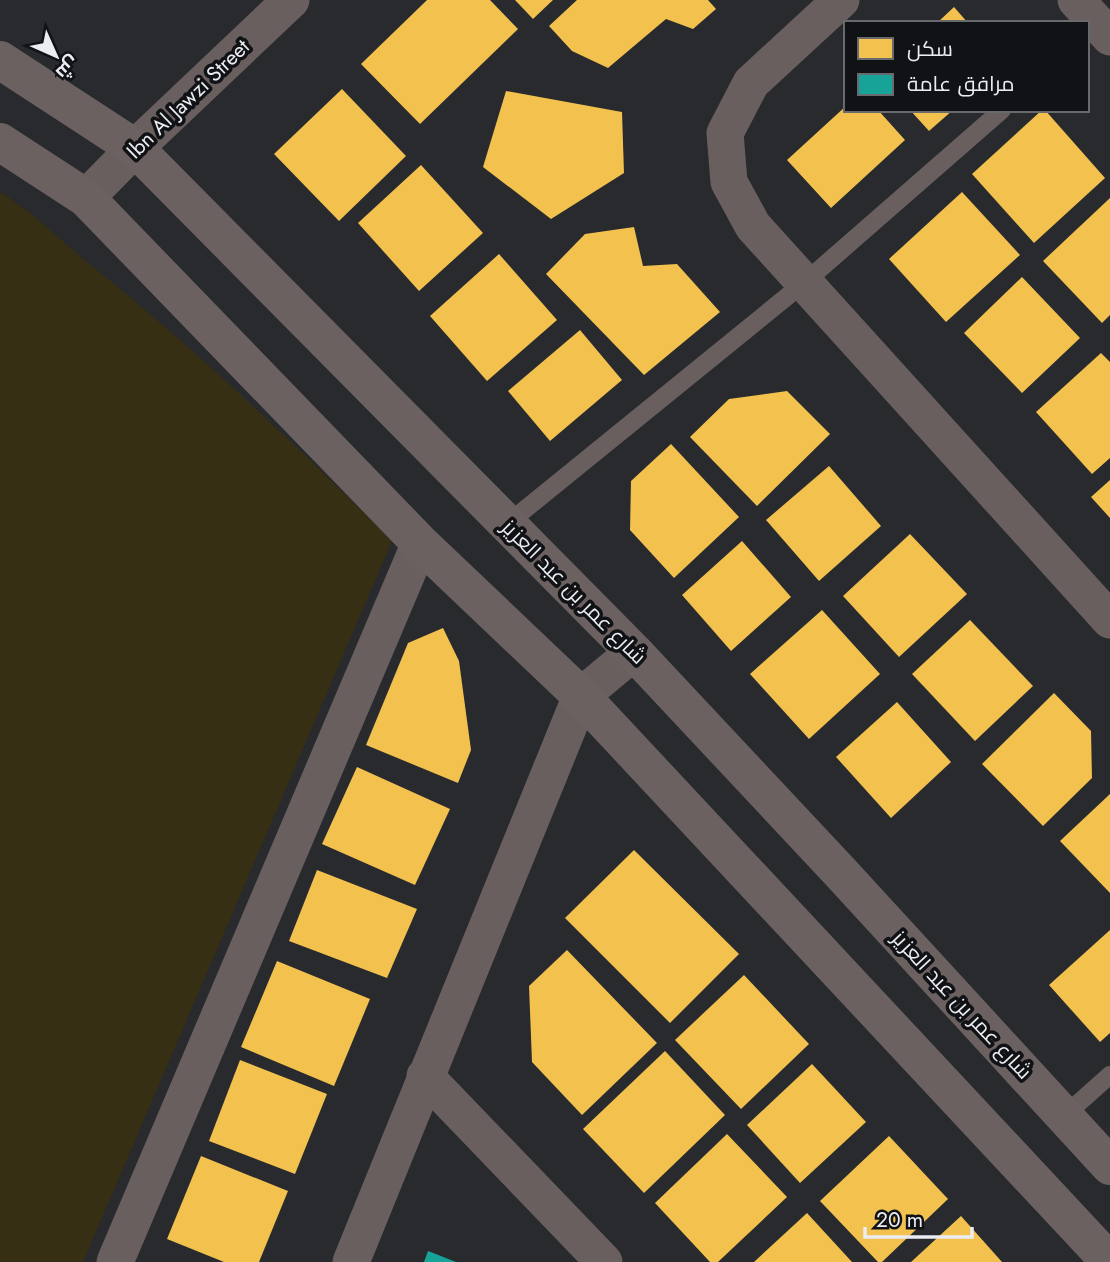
<svg xmlns="http://www.w3.org/2000/svg" width="1110" height="1262" viewBox="0 0 1110 1262" font-family="Jost,Cairo,sans-serif">
<style>
.sand{fill:#362f13}
.homes{fill:#f2c14e}
.public{fill:#17a398}
.lines{fill:none;stroke-linecap:round;stroke-linejoin:round}
.lane{stroke:#695f5e;stroke-width:18}
.street{stroke:#695f5e;stroke-width:37}
.secondary{stroke:#6b6161;stroke-width:38}
.labels{text-anchor:middle;stroke-width:7;stroke-linejoin:round;paint-order:stroke}
.street-label{font-size:21px;fill:#ecedf2;stroke:#111215}
</style>
<rect width="100%" height="100%" fill="#292a2e"/>
<path class="sand" d="M0,192C33,212 62,242 92,266C198,351 296,445 392,541L83,1262H0Z"/>
<g class="homes">
<path d="M427,0H490L518,29L420,124L361,64Z"/>
<path d="M515,0H553L533,19Z"/>
<path d="M577,0H708L716,9L693,29L666,19L608,68L572,51L549,26Z"/>
<path d="M954,7L968,23H937Z"/>
<path d="M342,89L406,156L339,221L274,154Z"/>
<path d="M506,91L622,112L624,173L551,219L483,167Z"/>
<path d="M846,106V110H878L905,140L831,208L787,160Z"/>
<path d="M910,110H953L929,131Z"/>
<path d="M1042,110H1045L1105,178L1034,243L972,174Z"/>
<path d="M421,165L483,233L419,291L358,223Z"/>
<path d="M962,192L1020,255L946,322L889,259Z"/>
<path d="M1110,198V315L1102,323L1043,261Z"/>
<path d="M634,227L643,266L677,264L720,312L644,375L546,274L585,234Z"/>
<path d="M499,254L557,320L487,381L430,316Z"/>
<path d="M1022,277L1080,338L1022,393L964,333Z"/>
<path d="M580,330L622,380L550,441L508,391Z"/>
<path d="M1101,353L1110,362V458L1092,474L1036,412Z"/>
<path d="M787,391L830,434L757,506L690,437L729,399Z"/>
<path d="M671,444L739,517L674,578L630,530L631,481Z"/>
<path d="M829,466L881,526L819,581L766,520Z"/>
<path d="M1110,480V518L1091,497Z"/>
<path d="M910,534L967,594L899,657L843,596Z"/>
<path d="M742,541L791,597L731,651L682,595Z"/>
<path d="M822,610L880,674L809,739L750,674Z"/>
<path d="M970,620L1033,686L975,741L912,674Z"/>
<path d="M443,628L459,661L471,750L458,783L366,745L408,643Z"/>
<path d="M1054,693L1091,731L1092,778L1043,826L982,764Z"/>
<path d="M897,702L951,762L891,818L836,757Z"/>
<path d="M357,767L450,809L415,885L322,844Z"/>
<path d="M1110,794V893L1060,841Z"/>
<path d="M634,850L739,954L670,1023L565,918Z"/>
<path d="M317,870L417,909L387,978L289,941Z"/>
<path d="M1110,930V1033L1100,1042L1049,985Z"/>
<path d="M567,950L657,1043L582,1115L532,1062L529,986Z"/>
<path d="M277,961L370,999L334,1086L241,1047Z"/>
<path d="M744,975L809,1044L741,1109L675,1040Z"/>
<path d="M665,1051L725,1115L644,1193L583,1129Z"/>
<path d="M240,1060L327,1094L295,1174L209,1141Z"/>
<path d="M812,1064L866,1122L800,1183L747,1125Z"/>
<path d="M727,1134L787,1197L718,1262H710L655,1203Z"/>
<path d="M889,1136L948,1199L882,1262H878L820,1201Z"/>
<path d="M201,1156L288,1191L259,1262H224L167,1239Z"/>
<path d="M807,1213L852,1262H754Z"/>
<path d="M961,1216L1002,1262H911Z"/>
</g>
<path class="public" d="M428,1251L456,1262H424Z"/>
<g class="lines">
<g class="lane">
<path d="M507,524L805,282L1002,110"/>
<path d="M1064,1116L1110,1075"/>
</g>
<g class="street">
<path d="M841,0L751,83L725,133L729,182L753,226L1110,620"/>
<path d="M1076,0L1110,37"/>
<path d="M86,198L135,148L291,0"/>
<path d="M425,1076L604,1262"/>
<path d="M115,1262L420,543"/>
<path d="M351,1262L581,696L634,652"/>
</g>
<g class="secondary">
<path d="M0,60L135,148L634,652L841,873L1110,1166"/>
<path d="M0,142L86,198L420,543L581,696L1110,1262"/>
</g>
</g>
<g class="labels">
<g class="street-label">
<text transform="translate(188 99) rotate(-44)" y="7">Ibn Al Jawzi Street</text>
<text transform="translate(574 592) rotate(45)" y="7">شارع عمر بن عبد العزيز</text>
<text transform="translate(962 1005) rotate(47)" y="7">شارع عمر بن عبد العزيز</text>
</g>
</g>
<rect x="844" y="21" width="245" height="91" fill="#111215" stroke="#696a6d" stroke-width="2"/>
<rect x="858" y="38" width="35" height="21" fill="#f2c14e" stroke="#696a6d" stroke-width="2"/>
<text x="907" y="56" font-size="21" fill="#ecedf2">سكن</text>
<rect x="858" y="74" width="35" height="21" fill="#17a398" stroke="#696a6d" stroke-width="2"/>
<text x="907" y="91" font-size="21" fill="#ecedf2">مرافق عامة</text>
<g transform="translate(56 56) rotate(135)" stroke="#111215" stroke-width="5" paint-order="stroke">
<path d="M0-5L12 26L0 18L-12 26Z" fill="#ecedf2"/>
<text y="-10" font-size="19" font-weight="bold" text-anchor="middle" fill="#ecedf2">ش</text>
</g>
<path d="M865 1227v10h107v-10" fill="none" stroke="#ecedf2" stroke-width="3.5"/>
<text x="876" y="1227" font-size="21" fill="#ecedf2" stroke="#111215" stroke-width="5" paint-order="stroke">20 m</text>
</svg>
